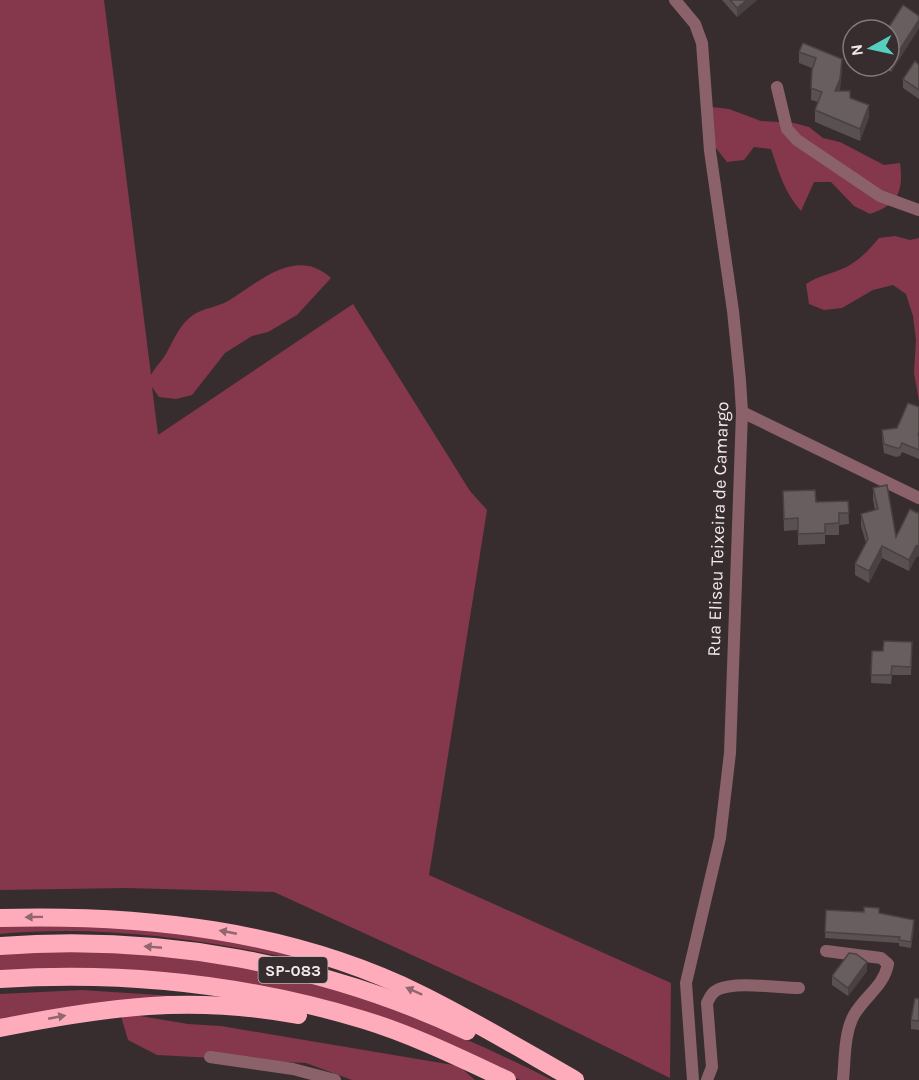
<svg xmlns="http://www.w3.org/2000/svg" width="919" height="1080" viewBox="0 0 919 1080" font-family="Karla,sans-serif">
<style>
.green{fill:#85374c}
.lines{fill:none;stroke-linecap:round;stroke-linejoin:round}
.minor{stroke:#8c626a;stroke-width:12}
.highway{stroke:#feacbc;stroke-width:18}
.wall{fill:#595052}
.shaded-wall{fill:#494142}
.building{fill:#685d5f;stroke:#494142;stroke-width:1.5}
.oneway{fill:#91666e}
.labels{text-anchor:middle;stroke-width:6;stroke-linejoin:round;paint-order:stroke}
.shield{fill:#372d2f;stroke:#b8b1b3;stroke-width:1.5}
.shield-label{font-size:16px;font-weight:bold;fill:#f0eaeb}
.street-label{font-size:18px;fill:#f0eaeb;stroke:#372d2f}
</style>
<rect width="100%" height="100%" fill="#372d2f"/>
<g class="green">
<path d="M0,0H104L151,375C155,367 163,360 167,352C174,339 180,324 193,315C203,308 218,307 228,301C259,282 296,246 331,278L297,315L268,332L252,336L225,353L192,395L176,399L159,397L152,387L158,435L353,304L470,491L487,510L429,875L671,983L670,1078L515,1002L274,892L125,888L0,890Z"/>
<path d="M712,107L729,109L761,121L794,123L809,127L823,138L840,142L884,165L900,163C904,192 897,205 870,214L854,206L831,182H814L801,211C784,192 779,172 771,149L754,147L744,160L727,162L715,147Z"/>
<path d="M895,236L910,240L919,238V401L914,373L916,340L913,316L906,294L893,285L873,290L842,308L824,310L809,304L806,284C820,275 828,275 842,269C857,263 869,250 879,238Z"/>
<path d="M0,923L169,927L316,960L321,965C215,941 108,924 0,934Z"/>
<path d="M41,952C104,952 168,953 231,965C345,986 449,1028 552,1080H520L496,1068L303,999L0,974V954Z"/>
<path d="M82,990L204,998L0,1022V994Z"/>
<path d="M134,1015L188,1024L221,1026L459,1066L475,1080H352L306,1063L157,1055L128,1040L121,1016Z"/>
</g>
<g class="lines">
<g class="minor">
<path d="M675,0L695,24L702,43L710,151L733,311L740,380L742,412L730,753L720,838L686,983L693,1080"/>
<path d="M777,87L787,129L797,140L880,196L919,210"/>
<path d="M742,412L919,498"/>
<path d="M826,951L881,958L888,964C884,986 865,996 854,1015C844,1033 845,1060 843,1080"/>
<path d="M210,1057L293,1069L335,1080"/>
<path d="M707,1080L712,1067L707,1003C710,997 712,992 719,989C737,981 778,988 799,988"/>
</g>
<g class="highway">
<path d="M0,918C143,914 290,930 420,994C473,1020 524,1051 575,1080"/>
<path d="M0,946C160,934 322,963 467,1031"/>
<path d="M0,979C123,971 246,984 364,1020C413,1035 460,1058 507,1080"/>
<path d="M0,1028C105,1007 191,995 298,1015"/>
</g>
</g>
<g class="wall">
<path d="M722,0H757L737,17Z"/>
<path d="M919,16V28L891,72L883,66H889V30Z"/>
<path d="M803,43L842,71L839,91L850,98L869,117L860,141L815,122V110L818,102L811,100L812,68L799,63V52Z"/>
<path d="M919,65V99L903,88V79Z"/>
<path d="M919,407V459L902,452L900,456L896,457L884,453L882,438V430L897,428Z"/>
<path d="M873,488L896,537L917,513L919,512V556L916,557L909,571L882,558L869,583L855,575V564L866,543L861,526V514L875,510L873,500Z"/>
<path d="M783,491L816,502L848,501L849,524L839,525V535H825V544L798,545V530L784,531Z"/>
<path d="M912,642L911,675H892L891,684L871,683L872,651H883Z"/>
<path d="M826,910L879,913L914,926L911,948L899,946V943L825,938Z"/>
<path d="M867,971L848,996L832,985V976Z"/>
<path d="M919,999V1030L911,1029V1020Z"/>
</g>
<g class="shaded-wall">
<path d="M747,0H757L737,17V8Z"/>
<path d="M919,20V28L891,72V63Z"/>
<path d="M842,59V71L840,91H835Z"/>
<path d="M869,105V117L860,141V129Z"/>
<path d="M919,545V556L916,557L909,571V560L916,546Z"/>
<path d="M882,546V558L869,583V571Z"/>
<path d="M867,962V971L848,996V988Z"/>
</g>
<g class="building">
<path d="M730,0H747L737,8Z"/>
<path d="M903,5L919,16V20L891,63L889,61V30H887Z"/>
<path d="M803,43L842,59L840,79L835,91H850V98L869,105L860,129L815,110L822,92L811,88L812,70L816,58L799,52Z"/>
<path d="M915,61L919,65V90L903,79Z"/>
<path d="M908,403L919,407V432L918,435L919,436V450L902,443L900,448H896L884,444L882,430L897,428Z"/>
<path d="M887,485L896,537L910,509L917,513L919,512V545L916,546L909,560L882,546L869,571L855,564L868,539L861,514L878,509L873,488Z"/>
<path d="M815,490L816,502L848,501L849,513H839V523L825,524V533L798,534V518L784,519L783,491Z"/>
<path d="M884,641L912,642L911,667L892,666L891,675H871L872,651H883Z"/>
<path d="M864,907L879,908V913L914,920L911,942L899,940L900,937L825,932L826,910L864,912Z"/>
<path d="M849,953L856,954L867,962L848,988L832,976Z"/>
<path d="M915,998L919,999V1021L911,1020Z"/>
</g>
<defs><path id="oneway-solid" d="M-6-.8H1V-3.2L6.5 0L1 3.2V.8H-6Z" transform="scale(1.5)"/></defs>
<g class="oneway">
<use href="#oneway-solid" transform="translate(34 917) rotate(179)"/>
<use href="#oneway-solid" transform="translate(228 932) rotate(-169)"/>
<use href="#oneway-solid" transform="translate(153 947) rotate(-175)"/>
<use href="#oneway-solid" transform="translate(414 991) rotate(-156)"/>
<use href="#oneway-solid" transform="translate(57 1017) rotate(-11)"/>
</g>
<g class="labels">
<rect class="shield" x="258.5" y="957" width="69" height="26" rx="4.5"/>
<g class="shield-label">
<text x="293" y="976">SP-083</text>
</g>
<g class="street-label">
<text transform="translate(718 529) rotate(-88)" y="6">Rua Eliseu Teixeira de Camargo</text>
</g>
</g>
<g transform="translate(871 48) rotate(262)"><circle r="28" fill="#372d2f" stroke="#81797a" stroke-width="1.5"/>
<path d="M0-4.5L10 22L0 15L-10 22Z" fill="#57cec2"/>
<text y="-9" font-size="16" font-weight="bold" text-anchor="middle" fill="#f0eaeb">N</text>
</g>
</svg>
